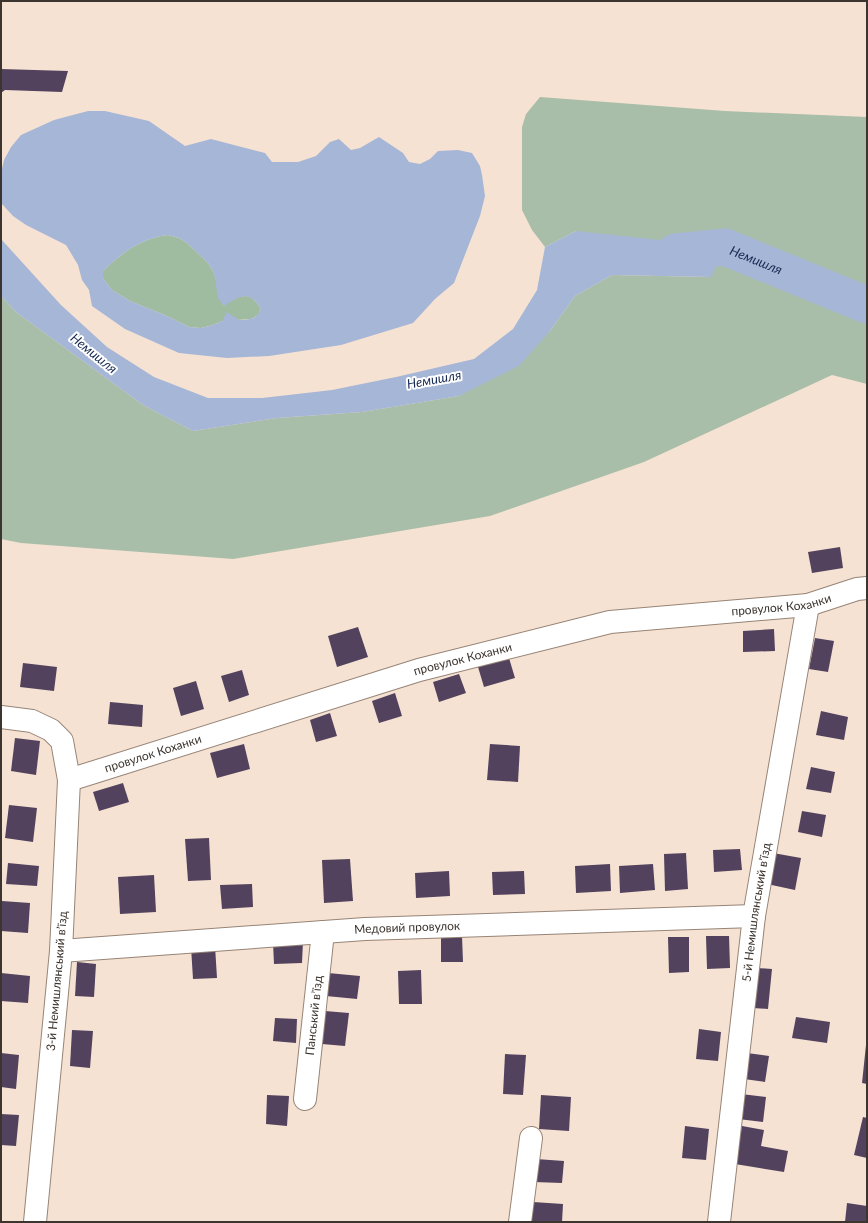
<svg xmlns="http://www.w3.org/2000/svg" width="868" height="1223" viewBox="0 0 868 1223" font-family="Lato,sans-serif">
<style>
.green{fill:#a9bea9}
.forest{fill:#9fbba0}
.water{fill:#a6b6d6;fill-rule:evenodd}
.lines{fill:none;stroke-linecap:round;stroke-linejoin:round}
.river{stroke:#a6b6d6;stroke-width:37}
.building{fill:#52425d}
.minor-casing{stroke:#968476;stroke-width:24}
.minor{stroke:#fff;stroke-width:22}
.labels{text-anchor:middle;stroke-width:4;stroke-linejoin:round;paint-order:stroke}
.street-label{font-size:12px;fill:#3c342e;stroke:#fff}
.water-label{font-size:13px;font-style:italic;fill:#162952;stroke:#fff}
</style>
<rect width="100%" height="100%" fill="#f6e2d3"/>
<path class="green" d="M540,97L725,111L867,117V384L832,375L644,462L490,516L233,559L21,543L1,539V296L16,312L143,405L193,431L277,418L362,412L459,396L550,331L575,296L612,275L710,277L576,231L545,247L532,230L522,210V127L526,114Z"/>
<path class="forest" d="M168,235L179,238L187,243L208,263L214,273L223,305C241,296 249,289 261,309L258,315L251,319L222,321L213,325L201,328L189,327L167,316L130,301L112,290L103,278V271C122,253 141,238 168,235Z"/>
<g class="water">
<path d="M88,111H105L149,121L185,146L211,139L265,153L272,162H298L316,156L330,142L339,139L351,150L360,148L379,137L403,153L409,162L420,164L430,159L438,151L458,150L472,153L480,166L482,175L485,196L480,216L454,283L435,299L413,323L341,345L269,356L227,358L179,353L125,329L92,306L89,290L82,280L78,265L66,245L26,225L13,216L2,204L1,197V173L4,160L11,147L21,135L54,120ZM168,235L179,238L187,243L208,263L214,273L218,298L224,306C240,296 249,289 261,309C256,320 250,319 239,320L227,312L222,321L213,325L201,328L189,327L167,316L130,301L112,290L103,278V271C122,253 141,238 168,235Z"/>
<path d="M576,231L725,247L711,277L612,275L575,296L550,331L519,366L459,396L362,412L277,418L193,431L143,405L16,312L1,296V239L61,305L107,347L154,377L208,398H262L332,390L396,377L474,359L513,329L537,290L545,247Z"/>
</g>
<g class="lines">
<path class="river" id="s1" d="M675,252L725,247L867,305"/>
</g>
<g class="building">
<path d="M1,69L68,71L62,92L5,90L1,93Z"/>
<path d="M840,547L843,568L812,573L808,552Z"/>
<path d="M358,627L368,657L337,667L328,636Z"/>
<path d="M774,629L775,651L743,652V631Z"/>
<path d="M815,638L834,641L828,672L809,669Z"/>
<path d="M509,658L515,678L484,687L478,667Z"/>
<path d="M23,663L57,667L54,691L20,687Z"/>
<path d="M242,670L249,695L229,702L221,676Z"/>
<path d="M459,674L466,693L439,702L433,682Z"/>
<path d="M196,681L204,709L181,716L173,688Z"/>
<path d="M395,693L402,716L379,723L372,701Z"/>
<path d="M110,702L143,705L142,727L108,724Z"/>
<path d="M821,711L848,717L844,740L816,735Z"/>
<path d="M330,713L337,736L316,742L310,720Z"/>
<path d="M15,738L40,741L36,775L11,771Z"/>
<path d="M244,744L250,769L217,778L210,753Z"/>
<path d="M490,744L520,746L518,782L487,780Z"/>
<path d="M811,767L835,772L831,793L806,789Z"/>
<path d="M123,783L129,802L99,811L93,792Z"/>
<path d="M9,805L37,808L33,842L5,838Z"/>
<path d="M802,811L826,815L822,837L798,832Z"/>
<path d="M209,838L211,880L188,881L185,839Z"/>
<path d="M740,849L742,870L714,872L713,850Z"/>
<path d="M686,853L688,889L665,891L664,854Z"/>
<path d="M773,853L801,858L795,890L767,884Z"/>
<path d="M350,859L353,901L324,903L322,860Z"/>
<path d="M8,863L39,866L37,886L6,884Z"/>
<path d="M610,864L611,891L576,893L575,866Z"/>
<path d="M653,864L655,890L620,893L619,866Z"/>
<path d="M449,871L450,896L416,898L415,873Z"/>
<path d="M524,871L525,894L493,895L492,872Z"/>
<path d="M154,875L156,912L120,914L118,877Z"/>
<path d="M252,884L253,907L222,909L220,885Z"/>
<path d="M2,901L30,903L28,933L1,931Z"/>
<path d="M441,936H462L463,962H441Z"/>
<path d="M706,936H729L730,968L707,969Z"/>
<path d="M668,937H689V972L669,973Z"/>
<path d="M303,941L302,963L274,964L273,943Z"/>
<path d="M215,946L217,978L193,979L191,947Z"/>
<path d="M77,962L96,964L94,997L75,996Z"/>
<path d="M757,968L772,969L768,1009L753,1008Z"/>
<path d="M421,970L422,1004H399L398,971Z"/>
<path d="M1,973L30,976L28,1003L1,1001Z"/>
<path d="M328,973L360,976L357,999L326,996Z"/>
<path d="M325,1011L349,1013L345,1046L322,1044Z"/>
<path d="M796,1017L830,1022L827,1043L792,1038Z"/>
<path d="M275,1018L297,1019L296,1043L273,1041Z"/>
<path d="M699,1029L721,1032L718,1061L696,1059Z"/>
<path d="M72,1030L93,1031L90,1068L70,1066Z"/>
<path d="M866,1045H867V1084L862,1083Z"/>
<path d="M1,1053L19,1055L16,1089L1,1087Z"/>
<path d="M747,1053L769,1056L765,1082L744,1079Z"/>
<path d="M505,1054L526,1055L523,1095L503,1094Z"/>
<path d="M741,1094L766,1097L763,1122L738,1119Z"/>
<path d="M267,1095L289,1096L287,1126L266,1124Z"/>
<path d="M541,1095L571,1097L569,1131L539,1129Z"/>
<path d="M1,1114L19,1115L16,1146L1,1145Z"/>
<path d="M863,1117L867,1118V1158L854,1155Z"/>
<path d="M685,1126L709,1129L706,1160L682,1158Z"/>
<path d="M742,1126L764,1130L761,1146L788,1151L784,1172L735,1164Z"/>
<path d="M536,1159L564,1161L562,1183L534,1182Z"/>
<path d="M533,1202L563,1204L562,1222H531Z"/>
<path d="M847,1203L867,1206V1222H845Z"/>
</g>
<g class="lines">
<defs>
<g id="minor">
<path d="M1,717L32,721L51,730L62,741L69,780L61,951L35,1222"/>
<path id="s2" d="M69,780L419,670L610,622L808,605L857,589L867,588"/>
<path id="s3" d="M61,951L365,929L754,916"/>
<path id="s4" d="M305,1099L323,932"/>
<path d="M520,1222L531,1138"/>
<path id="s5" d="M719,1222L754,916L808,605"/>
</g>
</defs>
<use href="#minor" class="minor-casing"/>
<use href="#minor" class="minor"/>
</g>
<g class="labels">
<g class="street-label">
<text dy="4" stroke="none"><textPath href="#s2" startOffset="736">провулок Коханки</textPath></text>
<text dy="4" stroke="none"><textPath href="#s2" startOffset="412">провулок Коханки</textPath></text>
<text dy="4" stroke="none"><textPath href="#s2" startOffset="88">провулок Коханки</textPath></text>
<text dy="4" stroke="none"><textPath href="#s5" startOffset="312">5-й Немишлянський в’їзд</textPath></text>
<text dy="4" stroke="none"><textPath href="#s3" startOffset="347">Медовий провулок</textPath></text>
<text transform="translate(57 981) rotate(-85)" y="4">3-й Немишлянський в’їзд</text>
<text dy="4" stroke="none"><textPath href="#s4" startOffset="84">Панський в’їзд</textPath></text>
</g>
<g class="water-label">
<text dy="5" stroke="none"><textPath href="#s1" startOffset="84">Немишля</textPath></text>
<text transform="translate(94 353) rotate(39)" y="5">Немишля</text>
<text transform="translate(434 379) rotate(-10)" y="5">Немишля</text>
</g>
</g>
<rect width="868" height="1223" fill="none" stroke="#3c342e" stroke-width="4"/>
</svg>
